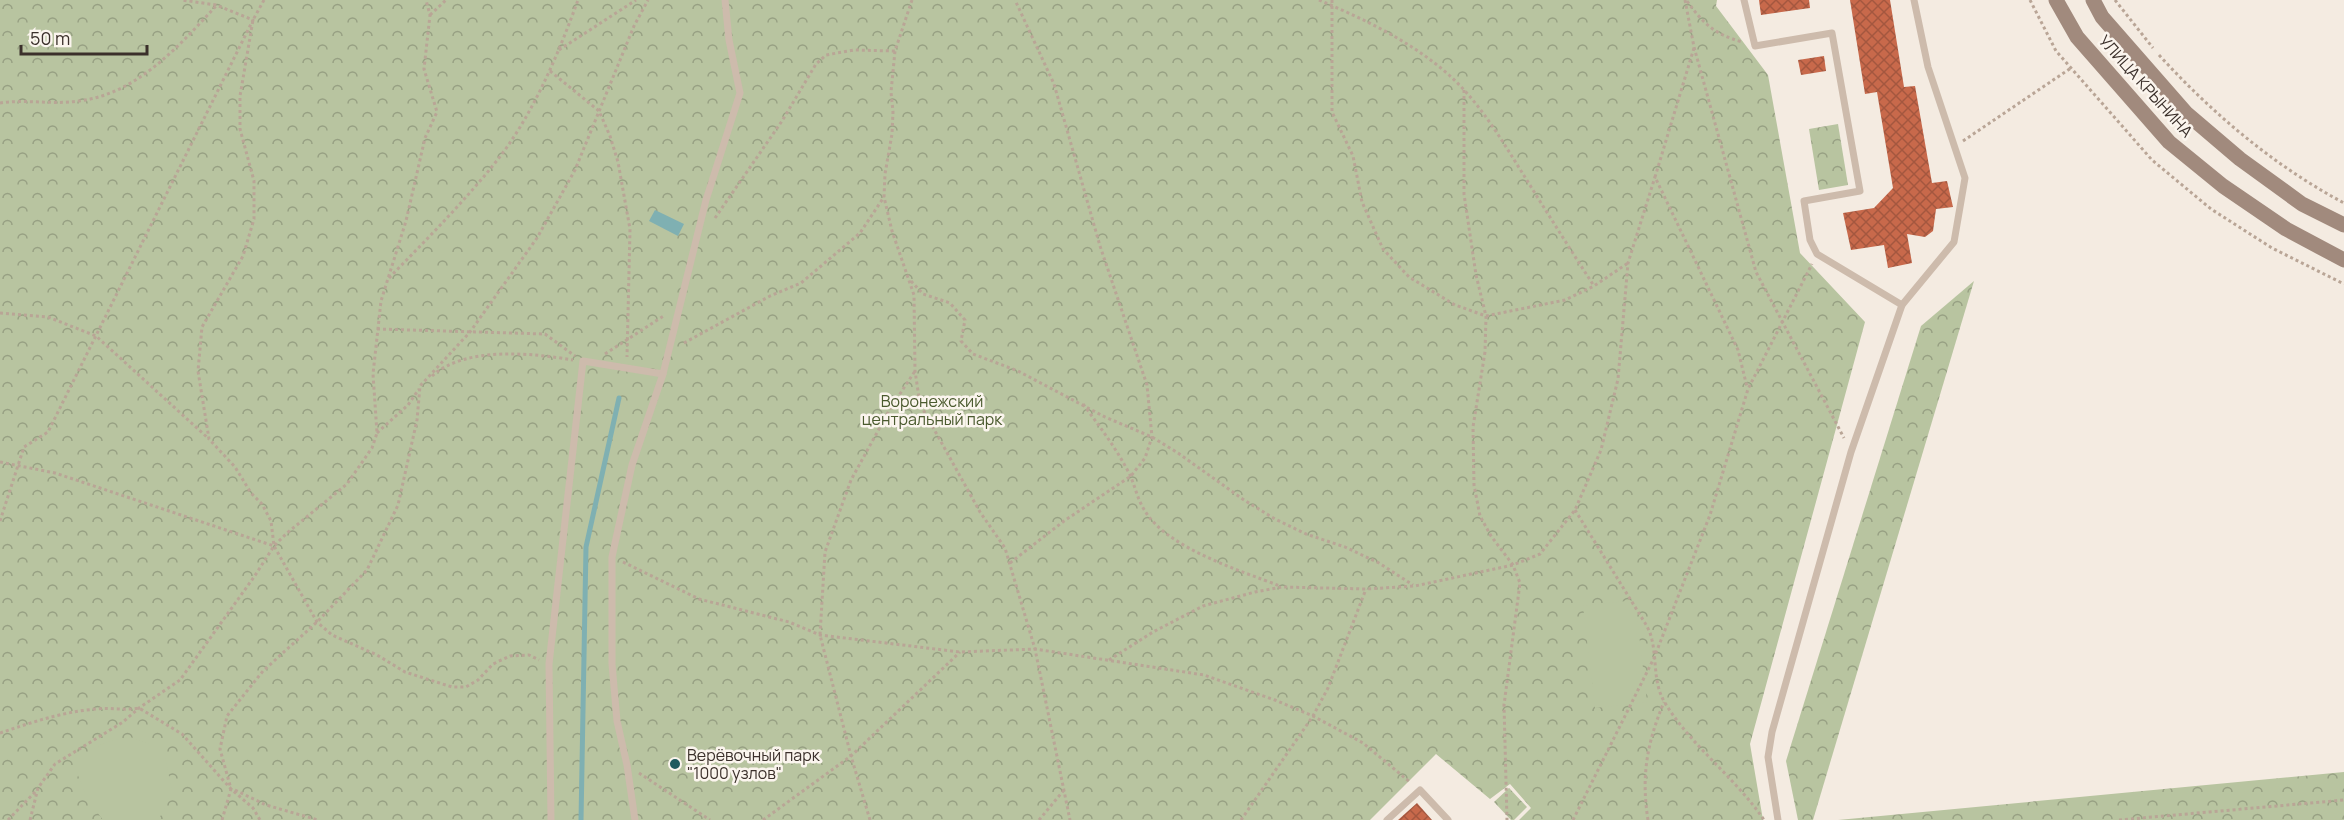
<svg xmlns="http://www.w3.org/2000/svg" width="2344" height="820" viewBox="0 0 2344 820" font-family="Manrope,sans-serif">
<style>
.forest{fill:url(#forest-crowns)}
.pitch{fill:#b8c4a0}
.water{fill:#7fb0b2}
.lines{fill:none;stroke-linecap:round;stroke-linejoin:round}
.stream{stroke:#7fb0b2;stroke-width:5}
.building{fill:url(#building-cross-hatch)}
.path{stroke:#b9a596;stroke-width:3;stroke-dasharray:3 3;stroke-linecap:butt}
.lane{stroke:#cdbbac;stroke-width:7}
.secondary{stroke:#a18a7d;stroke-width:15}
.poi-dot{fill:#1f5a5e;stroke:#fbf5ee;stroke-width:2}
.labels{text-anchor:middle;stroke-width:5;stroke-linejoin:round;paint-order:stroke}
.street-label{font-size:16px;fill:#3b302b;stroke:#fbf5ee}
.park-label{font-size:16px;fill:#4a5a2e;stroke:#fbf5ee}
.poi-label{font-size:16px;fill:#3b302b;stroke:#fbf5ee;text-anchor:start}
</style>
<defs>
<pattern id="forest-crowns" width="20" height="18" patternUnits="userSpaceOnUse" patternTransform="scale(1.5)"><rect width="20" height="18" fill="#b8c4a0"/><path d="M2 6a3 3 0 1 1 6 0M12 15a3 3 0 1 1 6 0" fill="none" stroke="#97a083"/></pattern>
<pattern id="building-cross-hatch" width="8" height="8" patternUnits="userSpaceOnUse" patternTransform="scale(1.5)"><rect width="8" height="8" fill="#c8694b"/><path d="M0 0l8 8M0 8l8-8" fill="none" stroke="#a4573f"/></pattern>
</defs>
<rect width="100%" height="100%" fill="#f4ebe1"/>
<g class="forest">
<path d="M0,0H1717L1716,6L1768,75L1800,253L1865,322L1750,744L1763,820H1519L1531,808L1510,784L1490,799L1436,754L1370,820H0Z"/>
<path d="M1838,124L1848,185L1819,190L1809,129Z"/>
<path d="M1974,281L1813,820H1798L1786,761L1921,326Z"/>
<path d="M2344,772V820H1838Z"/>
<path d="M1509,788L1527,807L1514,820H1511L1494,802Z"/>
</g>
<g class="pitch">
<path d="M1635,600L1647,702L1595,708L1583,606Z"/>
<path d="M130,737L151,744L165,758L172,790L162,815L152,820H103L88,800L77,773C91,747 101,741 130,737Z"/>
</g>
<path class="water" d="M655,210L684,224L678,236L649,221Z"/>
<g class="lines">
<path class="stream" d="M581,820L586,547L619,398"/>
</g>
<g class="building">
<path d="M1759,0H1809L1810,8L1761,15Z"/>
<path d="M1850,0H1890L1904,87L1915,86L1932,183L1947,181L1953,207L1936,209L1933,231L1925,237L1907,234L1912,263L1888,268L1884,245L1851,250L1843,213L1874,208L1893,188L1877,92L1865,94Z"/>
<path d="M1824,56L1826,71L1801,75L1798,60Z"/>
<path d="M1417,803L1432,820H1398Z"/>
</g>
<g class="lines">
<g class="path">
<path d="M264,0L253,20L240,96V129L254,181V219L243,256L202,327L198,371L209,439L235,467L251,493L262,504L271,521L274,546L317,622L332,635L377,655L405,672L452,687H466L478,680L493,664L510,656L529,655L539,660"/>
<path d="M912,0L895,51L891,92L893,112L892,134L885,174L884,197L892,231L914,295L915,371L920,404L980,512L1005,548L1035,649L1070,820"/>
<path d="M1319,0C1364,19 1412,42 1449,75C1480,103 1501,139 1523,174C1546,211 1570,249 1594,286"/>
<path d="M1332,0V112L1353,156L1362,202L1383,249L1409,277L1455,305L1486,316L1565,300L1594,286L1628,263"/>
<path d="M1685,0L1694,47L1756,272L1844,438"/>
<path d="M2030,0L2056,51L2152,160L2211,209L2272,248L2344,284"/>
<path d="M2115,0L2153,48"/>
<path d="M1687,1C1704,25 1715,34 1742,42"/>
<path d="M430,15L446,0"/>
<path d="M1694,48L1655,177L1738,350L1747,387"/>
<path d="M559,50L636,0"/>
<path d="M2159,55C2213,114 2273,165 2344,203"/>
<path d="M550,71L599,111L610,136L618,162L630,229L627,357"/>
<path d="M1464,90V194L1476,275L1486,316L1485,352L1473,427L1474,485L1480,516L1491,536L1513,565L1520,583L1504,705L1507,820"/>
<path d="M0,103C26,99 53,105 79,101C137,94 179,46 216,6"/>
<path d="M1963,141L2071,68"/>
<path d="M715,218L782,121L816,64L826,55L854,50L895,51"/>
<path d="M389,278C425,241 462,204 495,163C532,117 558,55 578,0"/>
<path d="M911,281L923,294L950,303L965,320L961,341L973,354L1018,371L1105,417L1152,437L1178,453L1244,500L1275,519L1306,534L1345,547L1379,563L1413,585"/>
<path d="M0,313L48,317L96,336L209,439"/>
<path d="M377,329L545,334L575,356"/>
<path d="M684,343L770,296L801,283L860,233L884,197"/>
<path d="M605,354L665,315"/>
<path d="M432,376C466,346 531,353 573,360"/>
<path d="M1083,404C1100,427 1116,448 1129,473C1135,485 1137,499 1145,511C1167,548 1241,571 1280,586"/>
<path d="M377,433L408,405L419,389"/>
<path d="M0,462L55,473L274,546"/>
<path d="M1575,510L1645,623C1648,628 1651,634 1652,640C1657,662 1653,683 1665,703C1692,747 1735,777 1764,820"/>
<path d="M0,521L24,447L48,432L253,20L216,5L182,0"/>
<path d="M623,562L699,599L789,622L820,635L960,652L1035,649L1204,675L1275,700L1313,716L1363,743L1411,783"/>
<path d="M1010,563L1064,521L1131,476L1145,458L1152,437L1147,385L1100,246L1054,84L1015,0"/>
<path d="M1109,660L1153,632L1203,606L1255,592L1282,587L1366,589L1415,586L1513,565L1540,554L1575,510L1601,450L1618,379L1628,263L1655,177"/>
<path d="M0,733C33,722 62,712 96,709C111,707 124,711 139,708L182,734L231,789L253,808L260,820"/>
<path d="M639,773L710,820"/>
<path d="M235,790L266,805L318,820"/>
<path d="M8,820L37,790"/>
<path d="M30,820L38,788L55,764L123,722L139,708L180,680L254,577L274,546L287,533L347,484L372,448L377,433L373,374L381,301L406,221L425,138L437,112L424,69L430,15L426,0"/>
<path d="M222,820L231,789L220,749L227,716L263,671L317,622L367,570L398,505L417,420L420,386L470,332L537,238L575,170L634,26L648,0"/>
<path d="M763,820L851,756L960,652"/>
<path d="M870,820L851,756L820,635L825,552L851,480L890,409L915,371"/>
<path d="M1039,820L1064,790"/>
<path d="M1241,820L1313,716L1328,688L1366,589"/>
<path d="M1573,820L1654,658L1710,515L1748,389L1812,264"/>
<path d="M1648,820C1641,776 1647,743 1664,702"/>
<path d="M2119,820L2344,800"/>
</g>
<g class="lane">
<path d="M1744,0L1755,46L1832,33L1860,191L1804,201L1810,240L1817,254L1902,305"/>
<path d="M551,820L549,664L583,361L663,374L706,200L740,93L729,40L725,0"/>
<path d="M635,820L627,765L617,721L612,664V557L632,465L663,374"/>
<path d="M1387,820L1420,790L1448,820"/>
<path d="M1778,820L1768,757L1772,732L1851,452L1902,305L1954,242L1965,178L1928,67L1914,0"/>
</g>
<g class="secondary">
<path d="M2056,0L2077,37L2169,142L2223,186L2286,229L2344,260"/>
<path d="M2093,0L2102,17L2186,113L2240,159L2302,204L2344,225"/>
</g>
</g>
<circle class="poi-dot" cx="675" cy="764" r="6"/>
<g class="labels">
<g class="street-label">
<text transform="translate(2146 86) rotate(48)" y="6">УЛИЦА КРЫНИНА</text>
</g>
<g class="park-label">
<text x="932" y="407">Воронежский<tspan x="932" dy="18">центральный парк</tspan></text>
</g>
<g class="poi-label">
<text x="687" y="761">Верёвочный парк<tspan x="687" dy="18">"1000 узлов"</tspan></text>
</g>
</g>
<path d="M21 45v9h126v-9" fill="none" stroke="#3b302b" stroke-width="3"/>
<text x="30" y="45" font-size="18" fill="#3b302b" stroke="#fbf5ee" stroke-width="4.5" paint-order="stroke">50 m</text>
</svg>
